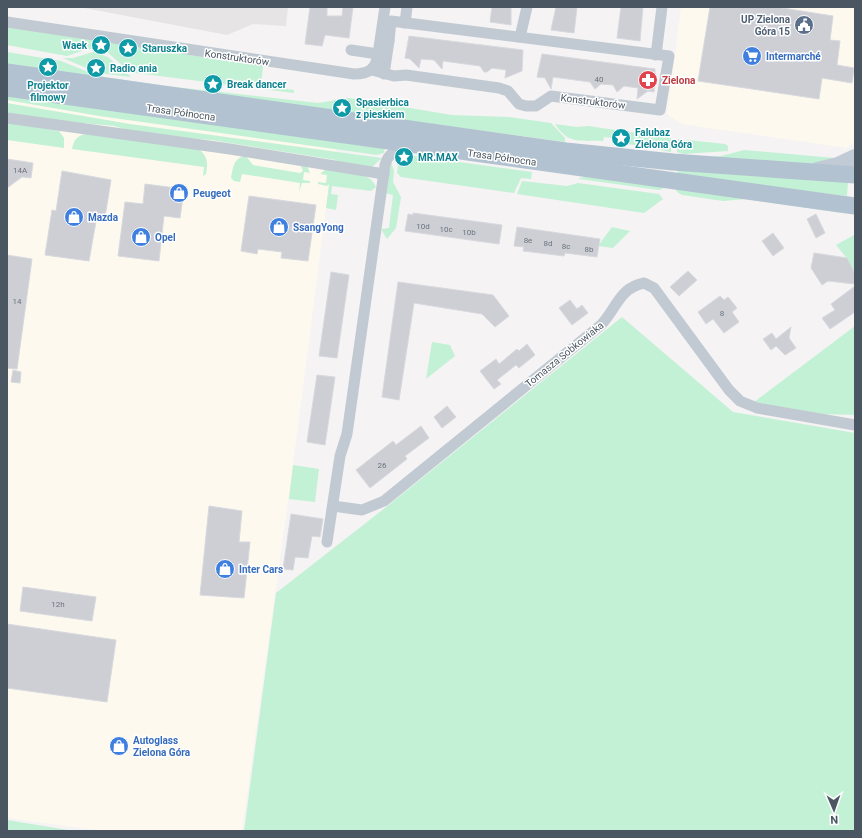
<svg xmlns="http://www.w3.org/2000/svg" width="862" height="838" viewBox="0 0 862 838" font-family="Roboto,sans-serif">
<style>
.commercial{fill:#fdf9ef}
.education{fill:#e6e4e5}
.green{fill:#c3f1d5}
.building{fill:#cdcfd5;stroke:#d7d9de}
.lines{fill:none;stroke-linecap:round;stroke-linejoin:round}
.street{stroke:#c1cad2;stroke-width:11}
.secondary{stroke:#c1cbd6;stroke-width:16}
.primary{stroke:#b3c2d1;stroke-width:17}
.labels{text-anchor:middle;stroke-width:3;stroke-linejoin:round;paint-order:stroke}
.number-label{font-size:8px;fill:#6b747e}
.service-label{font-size:10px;font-weight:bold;fill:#4e5e75;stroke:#fff;text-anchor:end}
.culture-label{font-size:10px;font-weight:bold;fill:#0d838f;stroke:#fff;text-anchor:start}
.shop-label{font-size:10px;font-weight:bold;fill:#366cbe;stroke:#fff;text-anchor:start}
.street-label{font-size:10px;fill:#4a5661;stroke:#fff}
.health-label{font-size:10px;font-weight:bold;fill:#be3a42;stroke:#fff;text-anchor:start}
</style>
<rect width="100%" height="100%" fill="#f5f3f3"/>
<g class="commercial">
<path d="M681,7H855V141L847,148L681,124L667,114Z"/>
<path d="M7,82L340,129L327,201L293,465L242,831H103L7,818Z"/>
</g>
<path class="education" d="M79,7H288L286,26L253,24L227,35Z"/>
<g class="green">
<path d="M7,27L263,66L261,86L294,90V93L136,73L132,71L131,73L106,51L97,49H88L67,56L7,45Z"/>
<path d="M7,52L61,61L98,76L166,86L318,103L349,98L452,115L509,117L551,123L565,138V142L7,66Z"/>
<path d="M93,52L108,57L131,77L98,73L63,58H73Z"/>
<path d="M7,93L385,146L384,153L377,155L99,116L7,100Z"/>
<path d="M7,103L130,124L382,158L372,167L342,165L336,160L211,140L145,135L114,126L7,116Z"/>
<path d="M7,122L59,131L64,138V148L7,140Z"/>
<path d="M555,124L577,127L588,126L671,138V152L612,141V138L604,137L603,141C580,140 569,145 555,124Z"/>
<path d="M86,134L199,149C208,157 208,163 206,174L203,176L204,167L72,149C74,140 76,136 86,134Z"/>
<path d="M678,139L725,144L728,146V151L683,154L677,152Z"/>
<path d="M744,150L846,159L821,164L692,158L721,156Z"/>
<path d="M408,155L532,172L531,179L521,178L514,193L401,177L397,173L398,164L396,158Z"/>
<path d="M243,156H246L253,165L300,173L303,171L301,166H307L310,173L304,172L303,180L310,181V183H302L299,192L300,183L242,174L240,182L234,181L231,178C233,168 233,160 243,156Z"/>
<path d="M391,162L394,171L393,182L401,197L396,228L387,239L381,229L389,228L393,195L385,193Z"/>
<path d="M678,168L848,182L847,196L677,176Z"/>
<path d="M326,169C341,172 370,170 376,187L371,191L332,186L331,194L338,195L336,210L326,208L329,184L327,186L318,184V182L326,183L327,175L320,174Z"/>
<path d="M585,177L665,185L664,188L659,190L579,179V178Z"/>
<path d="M522,181L567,186L578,183L659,194L663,199L644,213L517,194Z"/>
<path d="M675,187H678L845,211L842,213L746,199L723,201L682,195L677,192Z"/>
<path d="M612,227L630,231L613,248L598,246Z"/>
<path d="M854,235L855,237V274L846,257L836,245Z"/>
<path d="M622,317L733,412L855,433V831H244L276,593L385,508Z"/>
<path d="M855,326V415L821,414L754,402Z"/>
<path d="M432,342L450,345L455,356L426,379Z"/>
<path d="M293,465L319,469L315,502L289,499Z"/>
<path d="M7,820L74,831H7Z"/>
</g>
<g class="building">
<path d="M310,7H327V16H342L343,7H353L349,38L325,35L322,46L305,44Z"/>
<path d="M492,7H511V25L490,22Z"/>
<path d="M556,7H577L574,33L551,30Z"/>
<path d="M621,7H643L640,41L617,38Z"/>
<path d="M710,7H776L833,16L830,40L840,41L837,65L854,68L852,83L822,78L819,99L698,81Z"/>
<path d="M409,36L523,50L522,71L505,78L506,70L492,68L487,72H484L480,66L443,61L442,69L434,60L421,59L419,68L410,59L405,58Z"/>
<path d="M542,54L655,69L654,92L648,91L637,99L638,88L624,86L617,92L613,85L601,84L595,89L590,82L553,77L551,89L545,78L537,77Z"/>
<path d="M93,58L101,59L100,69L91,68Z"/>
<path d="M7,159L33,163L31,178L22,177L7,188Z"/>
<path d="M62,171L111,180L105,217L97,216L89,261L45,255L52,210L56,211Z"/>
<path d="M145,184L184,189L180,218L164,216L159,261L118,256L125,202L143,204Z"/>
<path d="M249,196L316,205L308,261L281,258L282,252L258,249L257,254L241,251Z"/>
<path d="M413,213L502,225L499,244L405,231L408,214L413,215Z"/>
<path d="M816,214L825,233L816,238L807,219Z"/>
<path d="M517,227L600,239L597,257L565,253L564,256L523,251L524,247L514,246Z"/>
<path d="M773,233L784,248L773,256L762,241Z"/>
<path d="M814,253L847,258L855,274V284L828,281L822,285L811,268Z"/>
<path d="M7,255L32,259L17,369L7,368Z"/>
<path d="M688,271L697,280L679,296L670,287Z"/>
<path d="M331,272L349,275L337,358L319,356Z"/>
<path d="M398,282L493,295L509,316L495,327L482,314L414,303L399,400L382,397Z"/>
<path d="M855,286V312L830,329L822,318L835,310L831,304Z"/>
<path d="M720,296L724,300L728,297L737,308L732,312L739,322L724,333L713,319L706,324L698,312Z"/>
<path d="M570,300L577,309L582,305L588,313L572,325L559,308Z"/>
<path d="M791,327L789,338L796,348L785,355L776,346L771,350L763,339L772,333L776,339Z"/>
<path d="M527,344L535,355L519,368L516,365L497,380L501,384L494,389L480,371L496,359L499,364L517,349L519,351Z"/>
<path d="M13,370L21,372L20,383L11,382Z"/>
<path d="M317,375L335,377L325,445L307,442Z"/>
<path d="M447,406L456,417L442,428L434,417Z"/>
<path d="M421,426L429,438L405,456L407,459L370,488L356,470L393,441L396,445Z"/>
<path d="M209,506L242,511L239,542H250L244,598L200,595Z"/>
<path d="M291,514L323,519L320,537L312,536L308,558L295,557L293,570L283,569Z"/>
<path d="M23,587L96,597L92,621L20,611Z"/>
<path d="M7,624L116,640L107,702L7,688Z"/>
</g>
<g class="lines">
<g class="street">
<path d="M7,22L354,74C369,74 376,69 378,54"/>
<path d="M405,23L407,7"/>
<path d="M520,37L527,7"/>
<path d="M383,40L389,41L384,74"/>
<path d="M351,50L378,54L385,7"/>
<path d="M656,55L662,7"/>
<path d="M372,70L394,76L406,75L499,88L508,91L519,104L526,106H536L551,96L660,110L669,56L391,21L389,41"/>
<path d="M7,118L230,149L384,174"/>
<path d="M333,506L362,510L384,501L601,325C617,308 619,288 644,283L654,288L729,390L740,401L757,408L855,425"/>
<path d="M327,542L340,456L347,434L385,165C388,153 397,149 409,147"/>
</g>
<path class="secondary" d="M817,170L838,165L855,157"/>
<g class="primary">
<path d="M7,72L566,151L673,162L855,175"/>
<path d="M7,88L855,206"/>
</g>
</g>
<defs>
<symbol id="civic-disc" viewBox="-11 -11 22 22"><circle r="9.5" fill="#5c6f8a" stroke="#fff"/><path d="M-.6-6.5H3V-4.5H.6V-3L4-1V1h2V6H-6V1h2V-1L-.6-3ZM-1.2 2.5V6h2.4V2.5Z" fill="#fff"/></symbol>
<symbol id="sight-disc" viewBox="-11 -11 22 22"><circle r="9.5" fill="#0f9aa8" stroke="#fff"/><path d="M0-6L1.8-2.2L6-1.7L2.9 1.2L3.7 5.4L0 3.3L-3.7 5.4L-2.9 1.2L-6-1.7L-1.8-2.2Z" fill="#fff"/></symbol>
<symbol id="supermarket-disc" viewBox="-11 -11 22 22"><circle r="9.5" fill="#3f7fe0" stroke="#fff"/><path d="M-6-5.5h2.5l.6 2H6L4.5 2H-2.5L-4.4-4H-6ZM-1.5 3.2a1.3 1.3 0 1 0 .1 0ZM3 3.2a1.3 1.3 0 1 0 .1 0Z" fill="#fff"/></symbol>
<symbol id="pharmacy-disc" viewBox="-11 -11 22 22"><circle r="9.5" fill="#e0444e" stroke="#fff"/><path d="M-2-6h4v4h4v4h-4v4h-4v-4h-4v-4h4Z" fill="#fff"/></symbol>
<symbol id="shop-disc" viewBox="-11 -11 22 22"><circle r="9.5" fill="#3f7fe0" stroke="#fff"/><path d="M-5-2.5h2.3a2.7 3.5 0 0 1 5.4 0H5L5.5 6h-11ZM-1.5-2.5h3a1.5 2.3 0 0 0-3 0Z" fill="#fff"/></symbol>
</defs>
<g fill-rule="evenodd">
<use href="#civic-disc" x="793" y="14" width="22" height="22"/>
<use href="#sight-disc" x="90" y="34" width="22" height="22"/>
<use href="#sight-disc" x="117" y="37" width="22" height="22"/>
<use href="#supermarket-disc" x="741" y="45" width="22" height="22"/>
<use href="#sight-disc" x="37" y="56" width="22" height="22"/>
<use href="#sight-disc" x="85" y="57" width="22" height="22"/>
<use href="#pharmacy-disc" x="637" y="69" width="22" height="22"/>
<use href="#sight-disc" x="202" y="73" width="22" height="22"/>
<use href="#sight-disc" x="331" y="97" width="22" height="22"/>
<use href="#sight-disc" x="610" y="127" width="22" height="22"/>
<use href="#sight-disc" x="393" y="146" width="22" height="22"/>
<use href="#shop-disc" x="168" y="182" width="22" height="22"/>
<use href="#shop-disc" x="63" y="206" width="22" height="22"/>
<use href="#shop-disc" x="268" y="216" width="22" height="22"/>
<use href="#shop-disc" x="130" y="226" width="22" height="22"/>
<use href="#shop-disc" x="214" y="558" width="22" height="22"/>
<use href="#shop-disc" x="108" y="735" width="22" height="22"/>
</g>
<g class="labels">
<g class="number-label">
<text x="599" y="82">40</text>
<text x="20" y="173">14A</text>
<text x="423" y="229">10d</text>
<text x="446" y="232">10c</text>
<text x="469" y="235">10b</text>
<text x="528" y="243">8e</text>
<text x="548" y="246">8d</text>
<text x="566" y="249">8c</text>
<text x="589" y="252">8b</text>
<text x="17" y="304">14</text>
<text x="722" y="316">8</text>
<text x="382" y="468">26</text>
<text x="58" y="607">12h</text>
</g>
<g class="service-label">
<text x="790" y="23">UP Zielona<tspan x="790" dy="12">Góra 15</tspan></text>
</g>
<g class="culture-label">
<text x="87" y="49" text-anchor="end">Waek</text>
<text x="142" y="52">Staruszka</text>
<text x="110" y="72">Radio ania</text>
<text x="227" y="88">Break dancer</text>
<text x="48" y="89" text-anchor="middle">Projektor<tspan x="48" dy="12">filmowy</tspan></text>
<text x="356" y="106">Spasierbica<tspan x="356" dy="12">z pieskiem</tspan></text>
<text x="635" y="136">Falubaz<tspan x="635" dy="12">Zielona Góra</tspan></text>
<text x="418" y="161">MR.MAX</text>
</g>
<g class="shop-label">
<text x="766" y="60">Intermarché</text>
<text x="193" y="197">Peugeot</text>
<text x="88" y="221">Mazda</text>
<text x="293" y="231">SsangYong</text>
<text x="155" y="241">Opel</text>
<text x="239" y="573">Inter Cars</text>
<text x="133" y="744">Autoglass<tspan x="133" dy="12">Zielona Góra</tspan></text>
</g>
<g class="street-label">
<text transform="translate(237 57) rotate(8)" y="4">Konstruktorów</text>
<text transform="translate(593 101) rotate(7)" y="4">Konstruktorów</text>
<text transform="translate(181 112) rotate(8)" y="4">Trasa Północna</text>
<text transform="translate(502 157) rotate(8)" y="4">Trasa Północna</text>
<text transform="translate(564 354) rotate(-39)" y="4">Tomasza Sobkowiaka</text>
</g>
<g class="health-label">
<text x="662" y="84">Zielona</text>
</g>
</g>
<rect width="862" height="838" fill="none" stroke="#4a5661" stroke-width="16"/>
<g transform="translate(834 810) rotate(178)" stroke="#ffffff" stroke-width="3" paint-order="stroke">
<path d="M0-3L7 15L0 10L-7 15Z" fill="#4a5661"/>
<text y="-6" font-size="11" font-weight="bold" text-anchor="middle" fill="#4a5661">N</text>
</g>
</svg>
